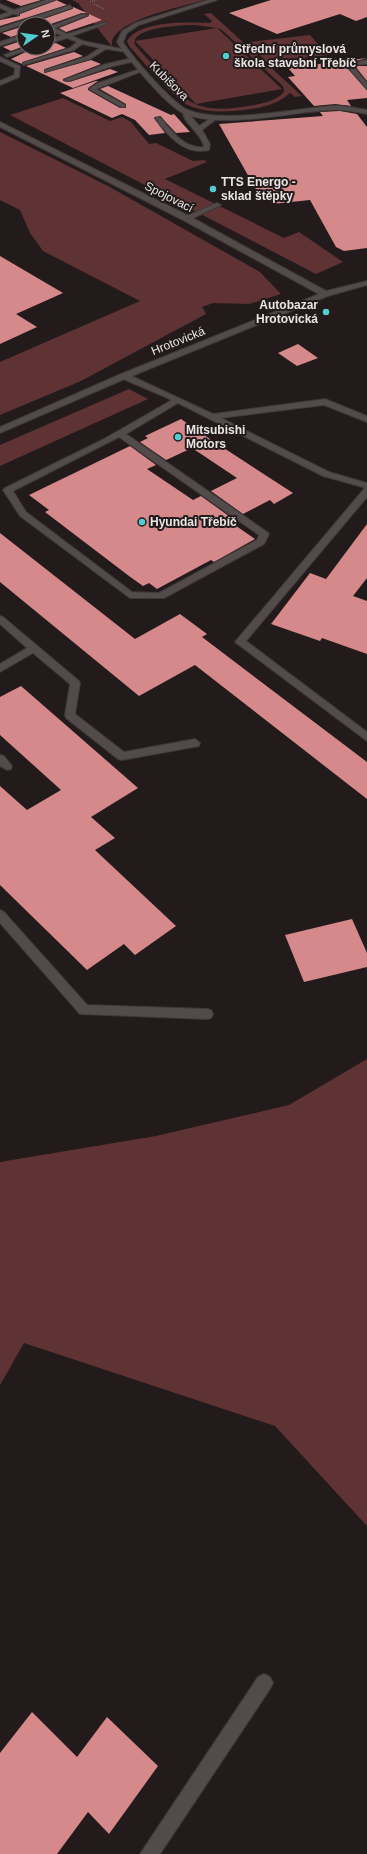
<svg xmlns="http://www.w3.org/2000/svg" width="367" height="1854" viewBox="0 0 367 1854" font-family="Helvetica,sans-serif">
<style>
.green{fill:#5f3234;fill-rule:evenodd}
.building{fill:#d5898b}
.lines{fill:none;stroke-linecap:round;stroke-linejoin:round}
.service-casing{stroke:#3d3737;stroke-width:2}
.minor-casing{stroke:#3d3737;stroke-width:2}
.secondary-casing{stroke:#3d3737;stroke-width:2}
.path{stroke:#716a6a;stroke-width:1.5;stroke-dasharray:1 1;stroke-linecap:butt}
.service{fill:#534a4a;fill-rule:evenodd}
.minor{fill:#534a4a;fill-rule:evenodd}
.secondary{fill:#534a4a;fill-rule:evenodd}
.poi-dot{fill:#51ccd1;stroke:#231b1b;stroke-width:1.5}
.labels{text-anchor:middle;stroke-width:4;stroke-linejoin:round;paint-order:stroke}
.far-poi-label{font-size:12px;font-weight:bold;fill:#eae4e4;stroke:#231b1b;text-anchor:start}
.far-street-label{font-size:12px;fill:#eae4e4;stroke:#231b1b}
</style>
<rect width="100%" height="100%" fill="#231b1b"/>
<g class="green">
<path d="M72,0H204C186,6 102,22 113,48L78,3Z"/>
<path d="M211,13L302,96L295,97L290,93C277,105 261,108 244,110C227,112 207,113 190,106C176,101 141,59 129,46L127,41C139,20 189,22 210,23L212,21L204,14ZM195,25L217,28L135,41L196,104L282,89L217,28L222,30L283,86L284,92C275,102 260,104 248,106C231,109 209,111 193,103C181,98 146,57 135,45C129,27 183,25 195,25Z"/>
<path d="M310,35L328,55L266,62L249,42Z"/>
<path d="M63,98L110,121L122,117L131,122L149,144L156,143L193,161L204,160L207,162L165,179L284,238L299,232L343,262L316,274L10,115Z"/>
<path d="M0,132L108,186L260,272L281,294L249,304L213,303L202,307L206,314L81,381L0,415V362L140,301L43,251L30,233L20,210L0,200Z"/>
<path d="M129,389L148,399L0,466V445Z"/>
<path d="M367,1059V1526L275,1426L24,1343L0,1385V1162L156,1136L289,1105Z"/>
</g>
<g class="building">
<path d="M6,0H41L21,6Z"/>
<path d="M56,0L67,5L0,26V20L20,16V14Z"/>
<path d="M271,0H367V17L356,21L340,14L277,34L229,13Z"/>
<path d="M73,7L87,13H82L51,24H29L72,9Z"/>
<path d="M89,14L102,20L66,32L59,28L89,16Z"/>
<path d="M24,26V33L11,37L2,33Z"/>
<path d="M24,40V46L11,51L3,47Z"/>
<path d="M56,43L66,48L23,62L22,64L11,59L34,48H48V45Z"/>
<path d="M74,52L83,56L45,69L44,73L91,60L101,64L63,79V81L69,82L110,69L118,72L73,88L26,66Z"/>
<path d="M304,58L311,65L367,58L344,64L367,90V98L347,100L351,106L335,104L314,106L288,77L295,76L282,61Z"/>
<path d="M355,66H367V81Z"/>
<path d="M96,81H98L88,88V90L120,108H126V104L100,89L108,86L171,115L174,114L190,132L176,133L160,116L154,118L165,133L149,135L135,120L122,114L112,118L60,93Z"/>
<path d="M320,112L340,111L357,114L367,127V248L344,251L336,247L310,200L272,204L265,192L258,193L219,124L323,116Z"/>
<path d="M0,256L63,293L16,314L37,327L0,344Z"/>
<path d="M298,344L318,358L297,366L278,353Z"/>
<path d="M181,419L210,439L293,493L274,504L270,500L243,514L211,491L237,478L192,448L166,460L140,442L148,438L145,436Z"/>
<path d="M130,446L156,465L147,469L193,500L201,496L233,519L229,521L255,539L214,562L211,560L157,589L149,583L143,586L129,576L45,512L49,510L29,495Z"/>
<path d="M367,524V578L353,596L367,601V654L322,638L320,641L271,624L310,573L326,579Z"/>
<path d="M0,533L135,639L180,614L207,634L202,637L367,762V799L195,665L139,696L0,582Z"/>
<path d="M21,686L138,788L91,817L115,838L95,850L176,926L135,955L124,944L87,970L0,885V786L27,810L61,790L0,735V697Z"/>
<path d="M352,919L367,953V967L304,982L285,935Z"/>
<path d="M32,1712L77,1757L107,1717L158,1766L109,1834L88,1812L57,1854H0V1753Z"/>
</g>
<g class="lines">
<defs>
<g id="service">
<path d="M46,0H55L19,13V15L13,14L0,19V15L9,12L0,8V4L14,10Z"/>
<path d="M70,5L72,8L0,32V28Z"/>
<path d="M83,14L88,15L55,28L67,34L106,22V24L72,36L83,41L127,50V52L106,49L90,59L45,72V70L86,57L100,48L82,44L74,50L23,65V63L70,48L77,42L67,38L48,44V40L62,35L48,31V25L51,26Z"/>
<path d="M24,34V38L0,46V42Z"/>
<path d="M24,48H33L7,57L4,55Z"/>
<path d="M0,57L20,66L19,77L0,85V81L14,75L15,68L0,61Z"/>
<path d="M133,58L135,59V61L110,67L69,81L64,80L106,64Z"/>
<path d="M367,60V64L352,65L367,83V89L345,64Z"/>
<path d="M140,69L145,70L96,89L125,105V107H121L89,89L98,83Z"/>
<path d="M183,111H187L199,126L214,116L219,117L202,130L210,144L209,150C185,156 168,136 155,118L160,117C171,130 184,149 204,147C202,133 182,123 183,111Z"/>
<path d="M217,203L221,205L219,206L189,220L182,218Z"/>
<path d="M121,374H127L213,414L325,399L367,416V422L324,405L221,418L329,472L367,483V497L246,641L367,732V741L235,642L364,489L366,488L323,476L178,403L126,434L267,532L269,534L264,544L164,598H130L20,516L3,490L5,488L104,439L172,400L121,378ZM119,437L259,535L257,540L159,593L132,592L26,512L13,491Z"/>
<path d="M0,616L3,617L79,681L80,683L75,714L124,752L195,739L200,743L199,746L122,760L118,759L66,718L65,715L70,684L33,653L0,672V664L27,648L0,624Z"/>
<path d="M0,755L4,756L12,766L11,769L7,770L0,766Z"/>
<path d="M0,910L4,912L87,1005L207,1009L211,1010L213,1014L211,1018L207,1019L80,1014L0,923Z"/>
<path d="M264,1674L270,1677L273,1683L270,1689L160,1854H140L258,1677Z"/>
</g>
<path id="minor" d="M208,0H217L139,25L127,33L123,42C132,57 173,104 188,110C222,124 293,109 331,106C343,105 355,108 367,110V114C355,112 343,109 331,110C289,112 221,130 183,113C167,106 127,58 117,42L122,31L135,23Z"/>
<path id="secondary" d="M0,122L189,216L326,291L367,281V285L328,296L127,378L0,433V427L121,374L319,294L183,220L0,127Z"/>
</defs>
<use href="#service" class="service-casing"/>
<use href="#minor" class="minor-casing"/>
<use href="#secondary" class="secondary-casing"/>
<g class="path">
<path d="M90,2L96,0"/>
<path d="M94,4L104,9"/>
</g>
<use href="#service" class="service"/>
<use href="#minor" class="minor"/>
<use href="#secondary" class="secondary"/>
</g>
<g class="poi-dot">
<circle cx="226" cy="56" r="4"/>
<circle cx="213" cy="189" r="4"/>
<circle cx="326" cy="312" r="4"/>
<circle cx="178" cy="437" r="4"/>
<circle cx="142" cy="522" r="4"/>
</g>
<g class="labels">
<g class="far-poi-label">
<text x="234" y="53">Střední průmyslová<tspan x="234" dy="14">škola stavební Třebíč</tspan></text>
<text x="221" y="186">TTS Energo -<tspan x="221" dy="14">sklad štěpky</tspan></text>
<text x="318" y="309" text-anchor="end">Autobazar<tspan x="318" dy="14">Hrotovická</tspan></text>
<text x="186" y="434">Mitsubishi<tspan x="186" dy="14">Motors</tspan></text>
<text x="150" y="526">Hyundai Třebíč</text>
</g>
<g class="far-street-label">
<text transform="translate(169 81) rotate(45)" y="4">Kubišova</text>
<text transform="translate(169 197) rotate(27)" y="4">Spojovací</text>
<text transform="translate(178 341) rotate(-22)" y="4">Hrotovická</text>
</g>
</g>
<g transform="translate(36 36) rotate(77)"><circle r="19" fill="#231b1b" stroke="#736b6b"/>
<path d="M0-3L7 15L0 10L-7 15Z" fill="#51ccd1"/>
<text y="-6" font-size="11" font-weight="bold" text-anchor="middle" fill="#eae4e4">N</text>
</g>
</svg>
